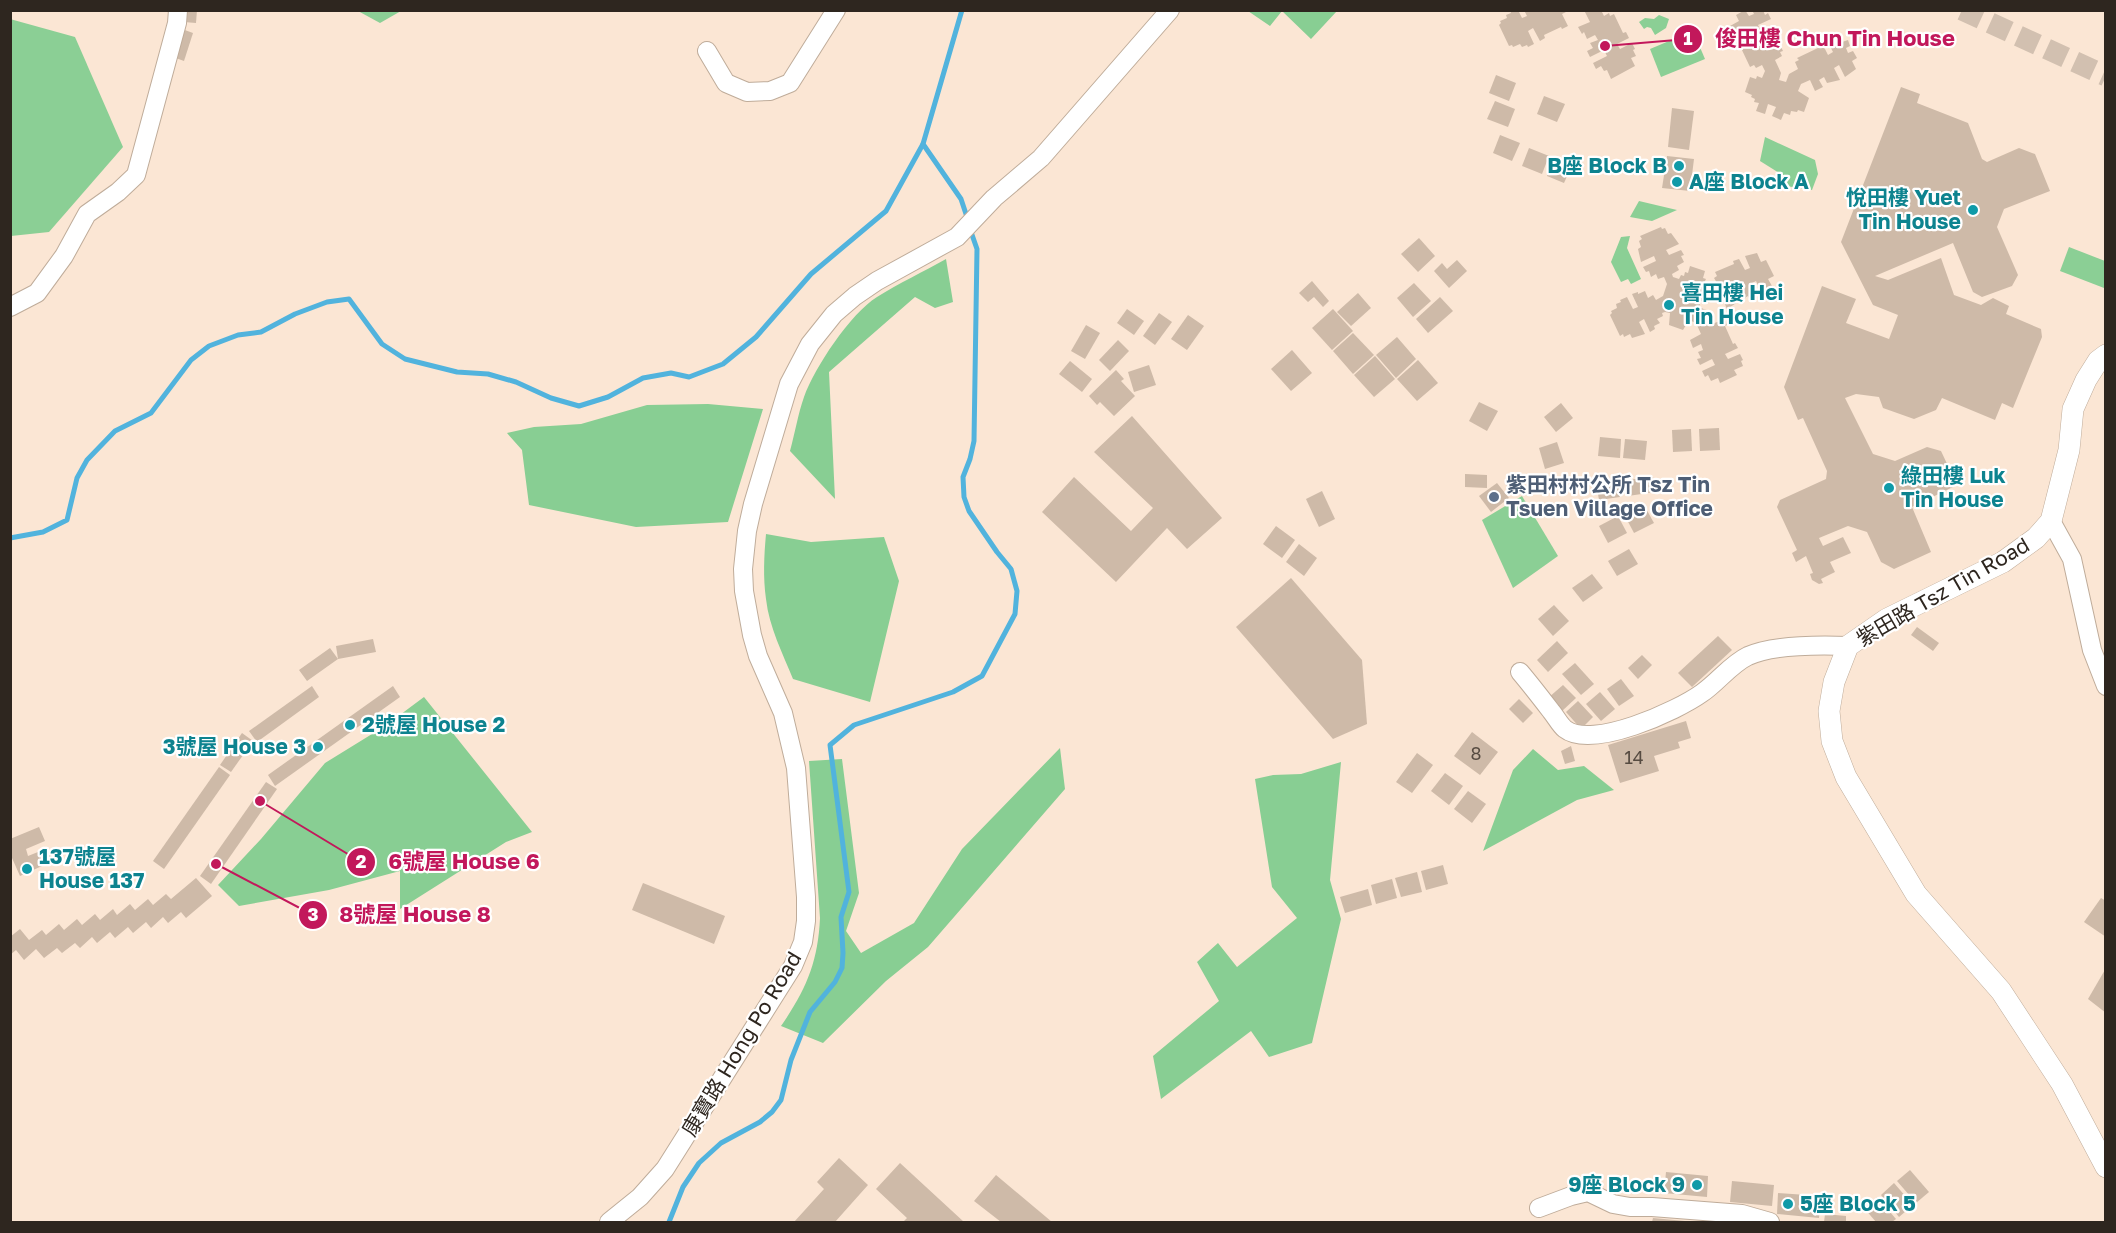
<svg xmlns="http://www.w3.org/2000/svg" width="2116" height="1233" viewBox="0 0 2116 1233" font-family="'Golos Text','Noto Sans TC',sans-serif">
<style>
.green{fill:#8bcf95}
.forest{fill:#88ce93}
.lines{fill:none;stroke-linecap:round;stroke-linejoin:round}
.stream{stroke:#51b3dd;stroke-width:5}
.building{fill:#cebaa8}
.tertiary-tunnel{stroke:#d2c0b0;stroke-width:21;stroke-dasharray:21 10;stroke-linecap:butt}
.minor-casing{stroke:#bfac9a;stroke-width:20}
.tertiary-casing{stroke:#bfac9a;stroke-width:22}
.minor{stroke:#fff;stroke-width:18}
.tertiary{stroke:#fff;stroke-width:21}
.culture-dot{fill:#0f9aa8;stroke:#fff;stroke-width:2}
.service-dot{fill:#5c6f8a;stroke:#fff;stroke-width:2}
.labels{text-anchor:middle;stroke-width:4.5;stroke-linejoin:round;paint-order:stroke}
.number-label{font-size:18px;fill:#564b41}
.culture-label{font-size:21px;font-weight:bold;fill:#0d838f;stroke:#fff;text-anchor:start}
.service-label{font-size:21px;font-weight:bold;fill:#4e5e75;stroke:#fff;text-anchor:start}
.street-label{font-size:21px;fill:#2e261f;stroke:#fff}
.leader{fill:none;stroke:#c2185b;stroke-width:2}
.callout-dot{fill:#c2185b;stroke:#fff;stroke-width:2}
.mark-label{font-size:18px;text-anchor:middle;font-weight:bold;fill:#fff}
.callout-label{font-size:22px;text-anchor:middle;font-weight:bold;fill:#c2185b;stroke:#fff;stroke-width:4.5;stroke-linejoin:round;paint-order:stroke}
</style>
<rect width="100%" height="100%" fill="#fbe6d4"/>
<g class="green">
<path d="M358,11H401L380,23Z"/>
<path d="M1659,15L1669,19L1666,28L1655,35L1651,28L1647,27L1644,29L1639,22L1645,18L1654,19Z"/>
<path d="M10,19L75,37L123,147L49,232L11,236Z"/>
<path d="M1693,31L1705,59L1661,77L1650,49Z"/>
<path d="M1765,137L1815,160L1818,174L1812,190L1786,186L1781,174L1760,161Z"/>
<path d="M1639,201L1677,210L1652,221L1630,217Z"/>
<path d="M1630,236L1627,248L1641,279L1631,284L1628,279L1621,282L1611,262L1621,237Z"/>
<path d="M2069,247L2105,261L2104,288L2060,271Z"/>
<path d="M1522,496L1558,556L1513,588L1482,520Z"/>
</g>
<g class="forest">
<path d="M1248,11H1337L1311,39L1282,11L1270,26Z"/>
<path d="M946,259L953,302L935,308L915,297L829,372L835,499L790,451C795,433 798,414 804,397C815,367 850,314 877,297C899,283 923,272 946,259Z"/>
<path d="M708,404L763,409L728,522L636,527L529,505L522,450L507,433L534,427L581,424L647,405Z"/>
<path d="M766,534L811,542L884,537L899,581L870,702L793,679C783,654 769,627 766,599C763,577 764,556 766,534Z"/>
<path d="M424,697L532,832L506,842L400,909V871L329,890L239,906L218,885L261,839L325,763L385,726Z"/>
<path d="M1060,748L1065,789L928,947L886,981L823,1043L781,1026C806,990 818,962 820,918L809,761L842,759L859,893L846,931L861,953L914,923L962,849Z"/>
<path d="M1533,749L1558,770L1584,766L1614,790L1577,800L1483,851L1513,770Z"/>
<path d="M1341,762L1330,880L1341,919L1312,1043L1269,1057L1251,1031L1161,1099L1153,1056L1219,1001L1197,962L1218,943L1237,967L1297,918L1272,887L1255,779L1273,775L1301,774Z"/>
</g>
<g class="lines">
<g class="stream">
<path d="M962,10L923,144L961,199L968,220"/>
<path d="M10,538L43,532L67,520L77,478L87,460L115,431L151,413L191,360L209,346L238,335L261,332L295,314L327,302L349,299L382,344L405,359L457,372L488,374L516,382L551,398L579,406L608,397L643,378L671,373L689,377L723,364L756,337L811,274L886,211L923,144"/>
<path d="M669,1222L683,1187L699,1163L721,1143L760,1122L772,1112L781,1100L791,1060L810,1012L835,982L842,968L843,953L841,917L849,892L830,745L854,725L953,692L982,676L1015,614L1017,591L1011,569L997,552L969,511L964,497L963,477L970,459L974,441L977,249L970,229"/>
</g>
</g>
<g class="building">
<path d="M185,10H197L196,23L184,22Z"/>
<path d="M1510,10H1518L1522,18L1527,16L1524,10H1570L1562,14L1568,26L1562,29L1561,27L1544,35L1545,38L1540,41L1533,28L1528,31L1534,44L1528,47L1527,45L1522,47L1520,44L1513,47L1512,45L1509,46L1499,25L1501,23L1500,21L1507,18L1506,15L1511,13Z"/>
<path d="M1584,10H1601L1604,16L1609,13L1610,16L1614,14L1623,33L1626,32L1629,38L1617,44L1620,49L1632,43L1635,49L1633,50L1636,56L1631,58L1635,66L1611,79L1607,70L1604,71L1601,66L1596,69L1593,63L1607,56L1604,50L1590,57L1587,51L1593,48L1590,43L1598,40L1595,35L1587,39L1584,32L1582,34L1578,27L1590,22Z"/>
<path d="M1745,10L1749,16L1754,14L1752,10H1763L1765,15L1768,13L1771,19L1758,25L1761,31L1774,25L1777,31L1773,32L1776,38L1769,41L1771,47L1779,43L1783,51L1780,52L1782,56L1775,60L1781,73L1779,80L1786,82L1789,74L1798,69L1795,62L1799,60L1797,58L1818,48L1816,45L1822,43L1828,55L1833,52L1827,40L1833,37L1834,39L1839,36L1842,42L1848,40L1850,46L1846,48L1848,53L1853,51L1857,58L1852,61L1856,69L1845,77L1839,65L1834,68L1840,80L1827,83L1824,77L1819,80L1823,87L1815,91L1810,80L1801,84L1798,91L1809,98L1804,112L1798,110L1797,112L1791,111L1790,115L1784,113L1781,120L1772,116L1776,107L1768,104L1765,114L1756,111L1759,103L1754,102L1755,99L1751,97L1752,95L1745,92L1750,77L1756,79L1757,76L1762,78L1765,71L1762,65L1756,68L1754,65L1750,67L1741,48L1739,49L1736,43L1747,37L1745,32L1733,38L1730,26L1739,21L1736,15Z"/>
<path d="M182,29L193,33L184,61L173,57Z"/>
<path d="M1496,75L1516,83L1509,101L1489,93Z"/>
<path d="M1901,87L1920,94L1917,103L1968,123L1982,159L1987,162L2019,148L2035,154L2050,191L2004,209L1997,227L2018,275L2012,286L1982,297L1973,292L1953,243L1875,276L1888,280L1941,258L1954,295L1981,305L1993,298L2009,306L2006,314L2041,329L2042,337L2013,408L2002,403L1995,420L1942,398L1936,410L1914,419L1883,408L1879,397L1856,394L1845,398L1873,454L1895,461L1927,447L1941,451L1957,485L1912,507L1931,552L1894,569L1881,562L1867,532L1848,526L1819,538L1823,546L1843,537L1851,553L1830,562L1835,572L1821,579L1823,583L1819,584L1812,580L1810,574L1813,573L1806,556L1796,562L1792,553L1797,550L1777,507L1780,500L1826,479L1827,471L1803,418L1798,420L1784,387L1822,286L1856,299L1846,323L1889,339L1898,315L1873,305L1841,242Z"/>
<path d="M1544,96L1565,104L1557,122L1537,114Z"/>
<path d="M1495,101L1515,109L1508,127L1487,119Z"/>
<path d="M1672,108L1694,111L1689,150L1668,147Z"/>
<path d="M1500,135L1520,143L1512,161L1493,153Z"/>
<path d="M1529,148L1549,156L1542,174L1522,166Z"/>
<path d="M1555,156L1573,163L1564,183L1547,176Z"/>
<path d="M1667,156L1694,159L1690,191L1662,188Z"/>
<path d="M1661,227L1662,229L1665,228L1668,234L1671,233L1679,244L1666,250L1669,255L1681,250L1684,255L1681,256L1684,262L1677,266L1679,270L1672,274L1673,277L1679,279L1681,275L1684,276L1685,272L1688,273L1690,266L1705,271L1703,278L1706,279L1704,283L1710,286L1717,283L1714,278L1717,276L1715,272L1734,264L1733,261L1739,259L1745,270L1750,268L1745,256L1757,253L1761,262L1766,260L1774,276L1768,279L1772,286L1766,289L1768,292L1762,294L1756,281L1750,284L1756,297L1750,300L1748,296L1743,299L1740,291L1734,293L1738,302L1727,309L1722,297L1708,303L1701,301L1699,307L1706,310L1712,324L1725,319L1727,325L1725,326L1733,344L1735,343L1738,348L1725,354L1728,359L1740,354L1743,360L1741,361L1743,366L1734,370L1737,375L1720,383L1718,378L1711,381L1708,375L1705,377L1702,371L1715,365L1712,359L1700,365L1697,359L1701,358L1698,352L1703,350L1701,344L1693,348L1690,340L1701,334L1696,323L1689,320L1683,330L1669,325L1670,313L1665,312L1662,313L1663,316L1657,319L1660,323L1654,326L1655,329L1650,332L1644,319L1639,322L1645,334L1632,338L1630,334L1624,337L1623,334L1620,336L1610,315L1612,313L1611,311L1617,308L1616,304L1621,302L1620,300L1627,297L1633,309L1638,307L1632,294L1638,292V294L1645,291L1648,298L1653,295L1656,300L1663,296L1667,284L1664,277L1658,279L1656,274L1651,277L1649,271L1646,272L1643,267L1656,261L1654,256L1641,262L1638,249L1641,247L1639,241L1642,239L1640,236Z"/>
<path d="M1419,238L1435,256L1418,272L1401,254Z"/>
<path d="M1457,260L1467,271L1449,288L1434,271L1442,263L1447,269Z"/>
<path d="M1312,281L1329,301L1323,307L1314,297L1308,302L1299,293Z"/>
<path d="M1414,283L1431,301L1413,317L1397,298Z"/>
<path d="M1358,293L1371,308L1351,326L1337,312Z"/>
<path d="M1440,297L1453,311L1428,333L1416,319Z"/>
<path d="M1127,309L1144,321L1134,335L1117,323Z"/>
<path d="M1333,309L1353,331L1332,350L1312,328Z"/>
<path d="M1159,313L1172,322L1155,345L1143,336Z"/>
<path d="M1188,315L1204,326L1187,350L1171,339Z"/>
<path d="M1086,325L1100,333L1085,359L1071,351Z"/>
<path d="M1353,333L1374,355L1353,374L1333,351Z"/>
<path d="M1397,337L1416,359L1396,378L1376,355Z"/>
<path d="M1118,340L1129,351L1110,371L1099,360Z"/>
<path d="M1292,350L1312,373L1291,391L1271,369Z"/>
<path d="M1375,356L1395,379L1374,397L1354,375Z"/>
<path d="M1418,360L1438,383L1417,401L1397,379Z"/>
<path d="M1070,361L1092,379L1082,392L1059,374Z"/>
<path d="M1149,365L1156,385L1134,392L1128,372Z"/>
<path d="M1116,370L1124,379L1121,381L1135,396L1114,416L1100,402L1097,405L1089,396Z"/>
<path d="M1479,402L1498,411L1487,431L1469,421Z"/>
<path d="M1561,403L1573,418L1556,432L1544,417Z"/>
<path d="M1132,416L1222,518L1187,549L1167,528L1116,582L1042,512L1074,477L1131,531L1153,508L1094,452Z"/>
<path d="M1719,428L1720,450L1700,451L1699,429Z"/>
<path d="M1691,429L1692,451L1673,452L1672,430Z"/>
<path d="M1600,437L1621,439L1620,458L1598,456Z"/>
<path d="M1625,439L1647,441L1645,460L1623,458Z"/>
<path d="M1557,442L1564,463L1545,469L1539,448Z"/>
<path d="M1465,474L1487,475V488L1465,487Z"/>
<path d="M1653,477L1655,492L1628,496L1626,480Z"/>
<path d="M1618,478L1620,497L1599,500L1596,481Z"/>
<path d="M1497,483L1509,498L1491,512L1479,496Z"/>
<path d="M1322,491L1335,519L1319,527L1306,499Z"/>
<path d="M1644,505L1654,523L1634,533L1625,516Z"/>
<path d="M1618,516L1627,533L1608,543L1599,526Z"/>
<path d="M1276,526L1295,540L1282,558L1263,544Z"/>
<path d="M1299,544L1317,558L1304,576L1286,562Z"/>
<path d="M1629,549L1638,564L1617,576L1608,561Z"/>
<path d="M1592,574L1603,588L1583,602L1572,588Z"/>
<path d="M1291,578L1362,660L1367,724L1333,739L1236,627Z"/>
<path d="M1554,605L1569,621L1553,636L1538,619Z"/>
<path d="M1917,627L1939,643L1933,651L1911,635Z"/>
<path d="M1718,636L1732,650L1692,687L1678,673Z"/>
<path d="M373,639L376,652L338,659L307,681L299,670L330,648L338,659L336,646Z"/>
<path d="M1557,641L1568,653L1548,672L1537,660Z"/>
<path d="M1642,655L1652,665L1638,679L1628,668Z"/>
<path d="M1575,663L1594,684L1581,695L1562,674Z"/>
<path d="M1621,679L1634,696L1619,706L1607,689Z"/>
<path d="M1563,685L1576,698L1561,712L1548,698Z"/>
<path d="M312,686L319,697L257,742L249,731Z"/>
<path d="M393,686L400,697L275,786L268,775Z"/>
<path d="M1600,692L1615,709L1601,721L1586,704Z"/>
<path d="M1519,699L1533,713L1523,723L1509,709Z"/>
<path d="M1578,701L1593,717L1581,729L1566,712Z"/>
<path d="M1686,721L1691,738L1678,742L1680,748L1654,756L1659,771L1620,783L1608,745Z"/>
<path d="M1472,732L1498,752L1480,775L1454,756Z"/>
<path d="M242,733L253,741L231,772L220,765Z"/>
<path d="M1571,746L1575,761L1565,764L1561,751Z"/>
<path d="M1417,753L1433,765L1412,793L1396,782Z"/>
<path d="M219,767L230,775L164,869L153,861Z"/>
<path d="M1445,773L1463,786L1449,805L1431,791Z"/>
<path d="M266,782L277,789L211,884L200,876Z"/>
<path d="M1468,791L1486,804L1472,823L1454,809Z"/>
<path d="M39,827L45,841L26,849L28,856L48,848L53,861L20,876L12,858L10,859V839Z"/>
<path d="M1443,865L1448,884L1426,890L1421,871Z"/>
<path d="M1417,872L1422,892L1401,897L1395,878Z"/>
<path d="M196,878L212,896L186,918L181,912L168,923L163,917L151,928L146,922L133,933L128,927L115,938L110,932L97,943L92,937L80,948L75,943L62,953L57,948L44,958L36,949L24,960L16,950L10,955V937L20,929L29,940L42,930L46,935L59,924L64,930L77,919L82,925L95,914L100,920L113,909L117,915L130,904L135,910L148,899L153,905L166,894L171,899Z"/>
<path d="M1392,879L1397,898L1376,904L1371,885Z"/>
<path d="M643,883L725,916L714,944L632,910Z"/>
<path d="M1368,889L1372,905L1345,913L1340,897Z"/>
<path d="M2101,898L2106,901V937L2084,922Z"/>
<path d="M2106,968V1013L2088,999Z"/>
<path d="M839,1158L868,1185L835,1222H794L824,1189L817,1182Z"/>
<path d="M900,1163L964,1222H903L907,1218L876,1189Z"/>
<path d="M1910,1170L1929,1192L1916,1203L1897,1181Z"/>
<path d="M1666,1172L1708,1176L1707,1197L1664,1193Z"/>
<path d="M996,1175L1052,1222H1001L974,1201Z"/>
<path d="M1732,1181L1774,1185L1772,1206L1730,1202Z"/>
<path d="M1894,1183L1913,1205L1899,1217L1881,1195Z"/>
<path d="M1778,1193L1821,1196L1819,1218L1777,1214Z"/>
<path d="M1877,1197L1896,1219L1892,1222H1876L1864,1208Z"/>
<path d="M1825,1214L1846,1216V1222H1824Z"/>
<path d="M1653,1218L1685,1221V1222H1652Z"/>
</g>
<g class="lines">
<path class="tertiary-tunnel" d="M1962,10L2106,76"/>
<defs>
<g id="minor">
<path d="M707,51L726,83L747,92L770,91L790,83L836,10"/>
<path d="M10,307L37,293L64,256L87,214L118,192L136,175L177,23L178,10"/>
<path d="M2051,521L2072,559L2092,650L2106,686"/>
<path d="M1520,672C1531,685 1541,698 1551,711C1556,717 1560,725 1565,729C1592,750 1677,711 1702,693C1718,682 1731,664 1748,656C1773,645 1821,645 1848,646"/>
<path d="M1539,1208L1571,1196L1588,1192L1613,1204L1630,1207H1652L1742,1214L1770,1222"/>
<path d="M609,1222L640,1197L665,1169L793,966L803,942L806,921V897L796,768L783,713L758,656L752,635L744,591L743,569L747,531L753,504L789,384L810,344L834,314L855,296L877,281L957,237L994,198L1041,158L1170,10"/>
</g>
<path id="tertiary" d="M2106,355L2098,361L2086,380L2073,409L2069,450L2051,521L2036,538L2003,562L1887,619L1848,646L1834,682L1829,711L1832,741L1846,777L1916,894L2001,991L2062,1084L2106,1167"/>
</defs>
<use href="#minor" class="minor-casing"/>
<use href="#tertiary" class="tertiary-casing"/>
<use href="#minor" class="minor"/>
<use href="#tertiary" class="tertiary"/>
</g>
<g class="culture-dot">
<circle cx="1679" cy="166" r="6"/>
<circle cx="1677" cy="182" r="6"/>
<circle cx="1973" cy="210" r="6"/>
<circle cx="1669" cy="305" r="6"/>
<circle cx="1889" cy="488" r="6"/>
<circle cx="350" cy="725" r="6"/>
<circle cx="318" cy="747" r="6"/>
<circle cx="27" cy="869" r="6"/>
<circle cx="1697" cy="1185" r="6"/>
<circle cx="1788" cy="1204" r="6"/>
</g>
<circle class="service-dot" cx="1494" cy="497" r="6"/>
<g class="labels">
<g class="number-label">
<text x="1476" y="760">8</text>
<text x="1634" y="764">14</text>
</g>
<g class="culture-label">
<text x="1667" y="173" text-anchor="end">B座 Block B</text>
<text x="1689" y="189">A座 Block A</text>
<text x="1961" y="205" text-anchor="end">悅田樓 Yuet<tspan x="1961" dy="24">Tin House</tspan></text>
<text x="1681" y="300">喜田樓 Hei<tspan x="1681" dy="24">Tin House</tspan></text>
<text x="1901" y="483">綠田樓 Luk<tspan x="1901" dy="24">Tin House</tspan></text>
<text x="362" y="732">2號屋 House 2</text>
<text x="306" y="754" text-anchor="end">3號屋 House 3</text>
<text x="39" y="864">137號屋<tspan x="39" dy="24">House 137</tspan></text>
<text x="1685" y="1192" text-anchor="end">9座 Block 9</text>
<text x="1800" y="1211">5座 Block 5</text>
</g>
<g class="service-label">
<text x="1506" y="492">紫田村村公所 Tsz Tin<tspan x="1506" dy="24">Tsuen Village Office</tspan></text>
</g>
<g class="street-label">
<text transform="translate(1943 592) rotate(-30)" y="7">紫田路 Tsz Tin Road</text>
<text transform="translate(742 1044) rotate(-59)" y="7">康寶路 Hong Po Road</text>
</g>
</g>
<path class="leader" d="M1605 46L1688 39M260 801L361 862M216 864L313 915"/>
<g class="callout-dot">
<circle cx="1605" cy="46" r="6"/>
<circle cx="260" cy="801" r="6"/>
<circle cx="216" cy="864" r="6"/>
<circle cx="1688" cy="39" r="15"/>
<circle cx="361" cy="862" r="15"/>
<circle cx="313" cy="915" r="15"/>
</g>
<g class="mark-label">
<text x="1688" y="45">1</text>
<text x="361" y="868">2</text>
<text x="313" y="921">3</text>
</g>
<g class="callout-label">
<text x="1835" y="46">俊田樓 Chun Tin House</text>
<text x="464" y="869">6號屋 House 6</text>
<text x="415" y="922">8號屋 House 8</text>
</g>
<rect width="2116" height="1233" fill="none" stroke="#2e261f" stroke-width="24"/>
</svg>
